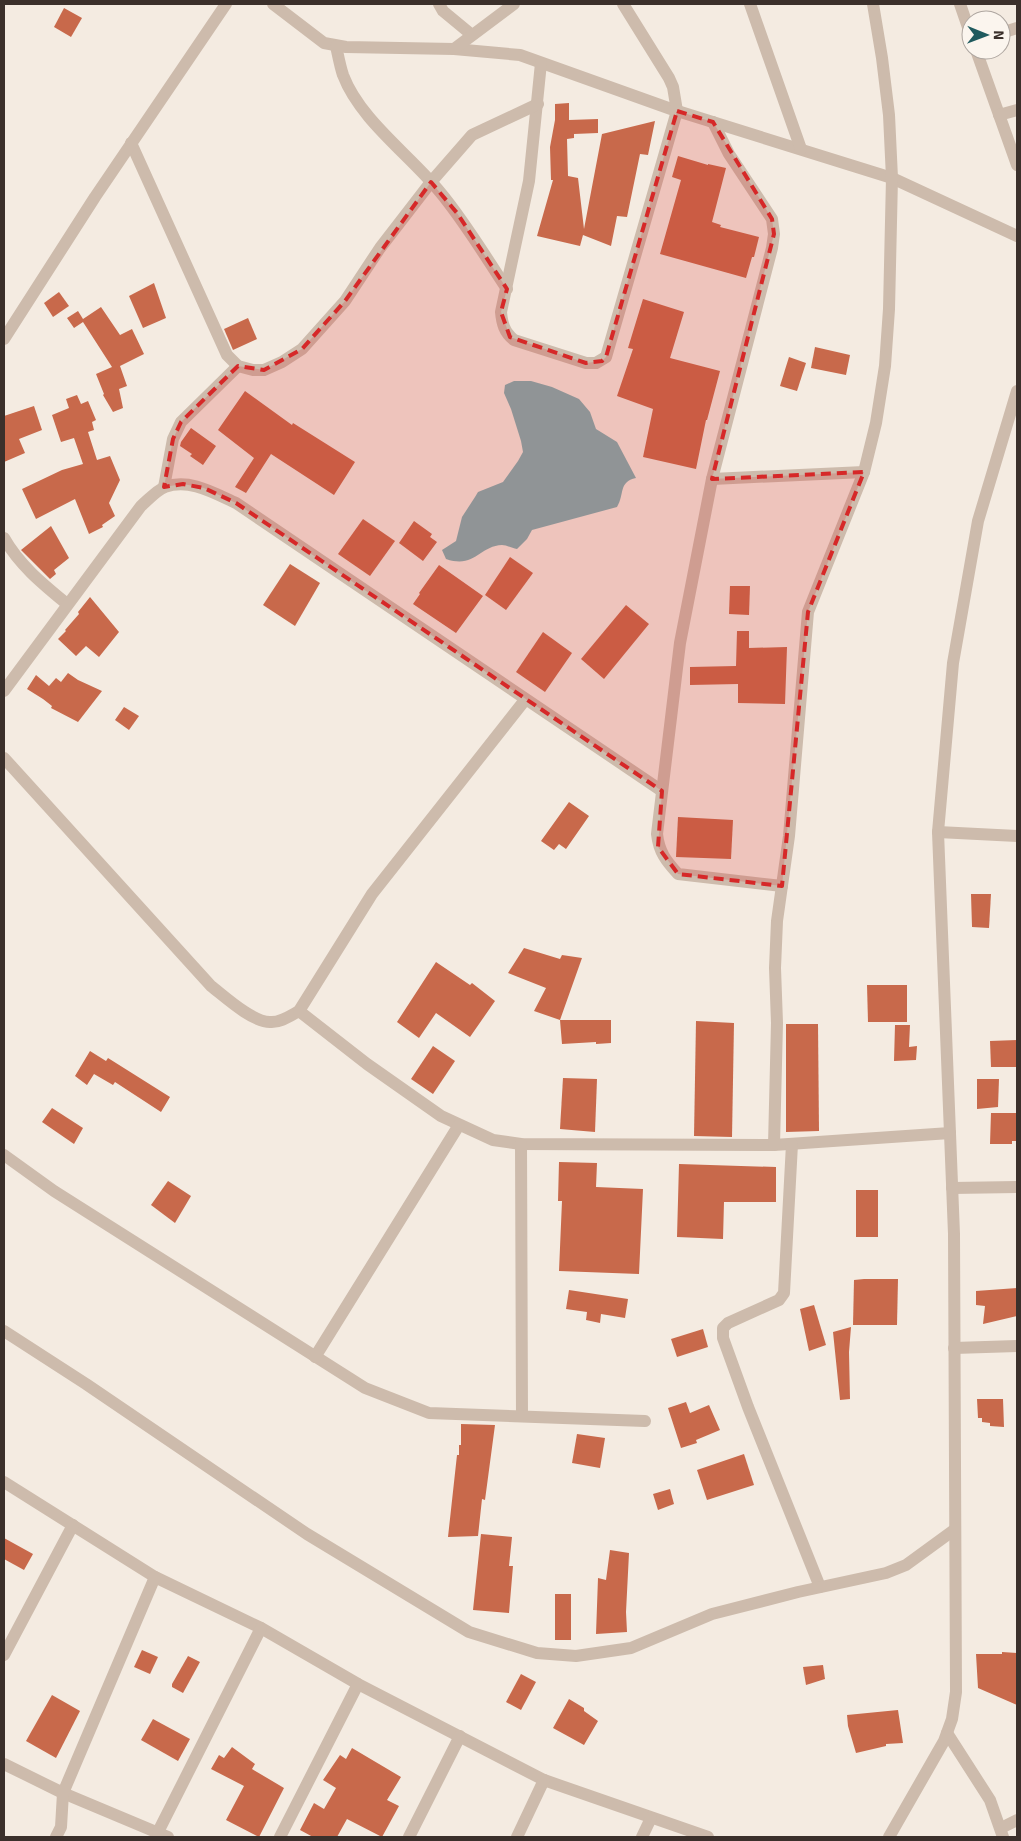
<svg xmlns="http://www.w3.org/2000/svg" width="1021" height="1841" viewBox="0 0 1021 1841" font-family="Signika,sans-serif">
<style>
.water{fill:#7fb0b2}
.building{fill:#c8694b}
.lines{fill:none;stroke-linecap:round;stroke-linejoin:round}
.minor{stroke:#cdbbac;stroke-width:12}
.marked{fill:#d62828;fill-opacity:0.2;stroke:#d62828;stroke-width:4;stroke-dasharray:10 6;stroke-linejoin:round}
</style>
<rect width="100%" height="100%" fill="#f4ebe1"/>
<path class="water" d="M514,381H531L552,387L579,399L590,412L596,429L617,442L636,478C618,482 625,494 617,507L532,530L527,539L517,549C512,548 506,545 502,545C479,546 475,569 446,559L442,550L456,541L462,517L475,497L478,492L503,482L518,461L523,452L521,441L511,409L504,393L505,385Z"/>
<g class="building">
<path d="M64,8L82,18L71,37L54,27Z"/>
<path d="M569,103V120L598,119V133L574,134V138L567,139L568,176L578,178L584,229L602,134L655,121L648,155L640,154L627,217L617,216L611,246L583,235L580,246L537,236L553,180H551L550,147L555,120V104Z"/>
<path d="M678,156L708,165V164L726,168L712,222L721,225L720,227L759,237L754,257H752L746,278L660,254L681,180L672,177Z"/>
<path d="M154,283L166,318L143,328L129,296Z"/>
<path d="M59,292L69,306L53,317L44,303Z"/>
<path d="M643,299L684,312L670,358L720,371L707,420H706L696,469L643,457L653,409L617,396L633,349L628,348Z"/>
<path d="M101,307L120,335L132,329L144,354L120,366L127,386L119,389L123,408L113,412L103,395L104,394L96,374L112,367L83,322L74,328L67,318L78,311L83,319Z"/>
<path d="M248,318L257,339L233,350L224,329Z"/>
<path d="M815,347L850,355L846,375L811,368Z"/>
<path d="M789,357L806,363L797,391L780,386Z"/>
<path d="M245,391L292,425L293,423L355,462L334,495L271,454L246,493L235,487L254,458L218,430Z"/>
<path d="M77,395L81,404L88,401L96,420L92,422L94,430L88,432L97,460L110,456L120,480L109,503L115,516L102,525L103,527L89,534L75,499L36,519L22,489L62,470L83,464L74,438L61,442L52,415L69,408L66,399Z"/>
<path d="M34,406L42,430L19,439L25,453L4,462V416Z"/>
<path d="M191,428L216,446L203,465L190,456L192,454L180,446L181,442Z"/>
<path d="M363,519L395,541L370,576L338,554Z"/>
<path d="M414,521L432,534L430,537L437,542L423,561L399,543Z"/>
<path d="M51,526L69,558L54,570L56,574L50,579L21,550Z"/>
<path d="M510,557L533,573L506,610L485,595Z"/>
<path d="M290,564L320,583L295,626L263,605Z"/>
<path d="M439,565L483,596L456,633L413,604L420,594L419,593Z"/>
<path d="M730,586H750L749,615L729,614Z"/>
<path d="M90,597L119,632L99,657L86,646L76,656L58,639L66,631L65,630L79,614L78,612Z"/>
<path d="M626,605L649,624L604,679L581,659Z"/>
<path d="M737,631H749V648L787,647L785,704L738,703V684L690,685V667L736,666Z"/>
<path d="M543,632L572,653L545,692L516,672Z"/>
<path d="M68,673L78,680L102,691L78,722L51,708L52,706L43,699L27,689L36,675L49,686L56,678L61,682Z"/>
<path d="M124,707L139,716L129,730L115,720Z"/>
<path d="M569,802L589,816L566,849L559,844L554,850L541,841Z"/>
<path d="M678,817L733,820L731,859L676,857Z"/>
<path d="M971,894H991L989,928L972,927Z"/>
<path d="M524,948L560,959L562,955L582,958L560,1020H611V1043L596,1044V1042L562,1044L560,1020L534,1011L546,988L508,973Z"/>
<path d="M436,962L470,985L472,983L495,1001L470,1037L436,1013L419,1038L397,1022Z"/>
<path d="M867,985H907V1022H868Z"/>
<path d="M696,1021L734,1023L732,1137L694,1136Z"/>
<path d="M786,1024H818L819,1131L786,1132Z"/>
<path d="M895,1025H910L909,1047L917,1046L916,1060L894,1061Z"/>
<path d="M1017,1040V1067H991L990,1041Z"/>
<path d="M433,1046L455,1061L433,1094L411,1079Z"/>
<path d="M90,1051L106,1061L108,1058L170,1097L161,1112L115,1082L113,1085L94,1074L87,1085L75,1076Z"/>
<path d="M563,1078L597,1079L595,1132L560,1129Z"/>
<path d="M977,1079H999L998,1107L977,1109Z"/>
<path d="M52,1108L83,1128L74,1144L42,1122Z"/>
<path d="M991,1113H1017V1141H1012V1144H990Z"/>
<path d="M559,1162L597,1163L596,1187L643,1189L639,1274L559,1271L562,1201H558Z"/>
<path d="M679,1164L776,1167V1202H724L723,1239L677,1237Z"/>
<path d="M168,1181L191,1196L175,1223L151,1205Z"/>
<rect x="856" y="1190" width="22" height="47"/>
<path d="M864,1279H898L897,1325H853L854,1280Z"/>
<path d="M1017,1288V1316L983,1324L985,1306L976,1305V1291Z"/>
<path d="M569,1290L628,1299L625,1318L601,1314L600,1323L586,1320L587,1312L566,1309Z"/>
<path d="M814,1305L826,1345L809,1351L800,1309Z"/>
<path d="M851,1327L849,1352L850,1399L840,1400L833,1332Z"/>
<path d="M703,1329L708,1347L677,1357L671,1339Z"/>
<path d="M977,1399H1003L1004,1427L990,1426V1423L982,1422V1418H978Z"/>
<path d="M686,1402L690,1413L709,1405L720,1430L696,1440L697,1443L681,1448L668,1408Z"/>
<path d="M461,1424L495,1425L485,1500L482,1499L478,1536L448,1537L457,1455H459V1445H461Z"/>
<path d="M577,1434L605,1438L600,1468L572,1463Z"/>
<path d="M744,1454L754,1485L707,1500L697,1470Z"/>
<path d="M670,1489L674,1504L658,1510L653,1494Z"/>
<path d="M481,1534L512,1537L509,1566H513L509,1613L473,1610Z"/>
<path d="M4,1538L33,1554L24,1570L4,1559Z"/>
<path d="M610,1550L629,1553L626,1612L627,1632L596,1634L598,1578L606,1580Z"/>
<rect x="555" y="1594" width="16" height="46"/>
<path d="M142,1650L158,1657L150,1674L134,1667Z"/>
<path d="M1002,1652L1017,1653V1705L978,1688L976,1654H1002Z"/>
<path d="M188,1656L200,1662L183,1693L172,1687V1684Z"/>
<path d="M823,1665L825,1679L806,1685L803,1667Z"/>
<path d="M521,1674L536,1682L521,1710L506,1702Z"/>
<path d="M52,1695L80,1711L56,1758L26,1741Z"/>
<path d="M569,1699L584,1708V1711L598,1721L584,1745L553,1728Z"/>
<path d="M898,1710L903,1743L886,1744V1746L856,1753L848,1726L847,1715Z"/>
<path d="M153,1719L190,1739L178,1761L141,1740Z"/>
<path d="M232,1747L255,1764L252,1769L284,1788L259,1837L226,1820L244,1786L211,1769L219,1755L224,1758Z"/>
<path d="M352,1748L401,1777L387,1800L399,1806L382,1837L347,1819L337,1837H313L300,1830L314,1803L324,1809L336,1788L323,1780L340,1755L346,1759Z"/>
</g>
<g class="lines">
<g class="minor">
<path d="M273,4L324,43L346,47L454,49L520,55L671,109L892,178L1017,236"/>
<path d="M439,4L443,11L472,35"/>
<path d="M750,4L801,149"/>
<path d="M960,4L971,36"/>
<path d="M1001,33L1017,28"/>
<path d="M336,46C338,55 340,66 343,75C360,120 410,155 440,192C465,222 485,256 507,289"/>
<path d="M454,49L514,4"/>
<path d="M976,50L1017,165"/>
<path d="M541,63L529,181L501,312C502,323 504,332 514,340L586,363H596L606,357L677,111L673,87L669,78L623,4"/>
<path d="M999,115L1017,110"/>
<path d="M713,122L729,154L772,219L774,234L772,248L712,479L680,643L657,834C659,852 666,861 678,874L782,886"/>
<path d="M131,143L227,355L238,366L253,370H264L282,362L302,349L345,301L380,248L431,182L472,135L538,104"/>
<path d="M4,339L95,197L226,4"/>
<path d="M712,479L864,472"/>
<path d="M164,487L173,439L181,422L238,366"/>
<path d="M4,538C19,565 44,585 67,604"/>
<path d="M4,691L141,506C148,500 157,490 165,487C189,478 214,493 236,503L662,791"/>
<path d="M4,758L211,986C224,996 252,1022 270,1022C280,1023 290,1016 299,1011L372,894L525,700"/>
<path d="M938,832L1017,836"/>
<path d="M299,1011L367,1064L441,1116L493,1140L521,1144L774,1145L950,1133"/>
<path d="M521,1144L522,1416"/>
<path d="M792,1144L784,1293L779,1300L728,1323L723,1328V1338L748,1407L820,1587"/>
<path d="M774,1145L777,1023L775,968L777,921L789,836L808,612L864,472L876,423L885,366L889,309L892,178L889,115L882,58L873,4"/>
<path d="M4,1155L54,1191L365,1388L429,1413L645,1421"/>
<path d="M952,1188L1017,1187"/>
<path d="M4,1331L86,1384L307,1534L469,1632L537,1653L576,1656L631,1648L712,1614L798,1592L886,1573L906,1565L954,1530"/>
<path d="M954,1348L1017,1346"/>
<path d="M315,1357L459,1125"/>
<path d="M4,1482L155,1577L261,1628L358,1684L544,1780L708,1837"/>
<path d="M4,1655L73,1525"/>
<path d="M947,1733L990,1800L1003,1837"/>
<path d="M4,1764L63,1793L168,1837"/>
<path d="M1001,1828L1017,1820"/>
<path d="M158,1832L261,1628"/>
<path d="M56,1837L61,1827L63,1793L155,1577"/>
<path d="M280,1837L358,1684"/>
<path d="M409,1837L460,1736"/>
<path d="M517,1837L544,1780"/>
<path d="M642,1837L651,1818"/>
<path d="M889,1837L944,1741L952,1719L956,1692L954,1234L938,832L953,663L978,521L1017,391"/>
</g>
</g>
<path class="marked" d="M677,111L713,122L772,219L774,234L712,479L864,472L808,612L782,886L678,874L658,847L662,791L236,503L204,488L183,484L164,487L173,439L181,422L238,366L264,370L302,349L345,301L431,182L457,213L507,289L501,312L510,337L586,363L602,361L606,357Z"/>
<rect width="1021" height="1841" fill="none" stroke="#3b302b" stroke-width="10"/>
<g transform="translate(986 35) rotate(91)"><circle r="24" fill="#fbf5ee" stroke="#aea6a0"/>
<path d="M0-4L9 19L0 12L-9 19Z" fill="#1f5a5e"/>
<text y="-8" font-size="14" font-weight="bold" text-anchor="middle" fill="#3b302b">N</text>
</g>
</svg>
